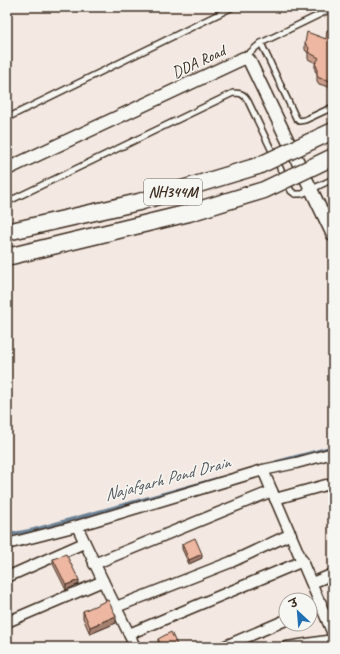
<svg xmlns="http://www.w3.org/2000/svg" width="340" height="654" viewBox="0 0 340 654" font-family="Caveat,'Playpen Sans Deva',sans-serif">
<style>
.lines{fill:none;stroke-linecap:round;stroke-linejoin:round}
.stream{stroke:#6c8397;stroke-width:3.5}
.service-casing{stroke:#3b2a1e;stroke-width:8}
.minor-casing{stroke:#3b2a1e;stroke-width:13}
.tertiary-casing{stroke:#3b2a1e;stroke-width:15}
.service{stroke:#f6f6f2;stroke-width:5}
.minor{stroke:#f6f6f2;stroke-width:10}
.tertiary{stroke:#f6f6f2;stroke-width:12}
.trunk-bridge-casing{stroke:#3b2a1e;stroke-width:19;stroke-linecap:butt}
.trunk-bridge{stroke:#f6f6f2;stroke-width:16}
.wall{fill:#cc9d8a;stroke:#3b2a1e}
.shaded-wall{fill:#a68071;stroke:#3b2a1e}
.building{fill:#edb7a1;stroke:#3b2a1e}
.labels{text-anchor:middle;stroke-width:3;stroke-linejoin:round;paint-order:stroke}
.shield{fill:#f6f6f2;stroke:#73675e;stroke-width:1}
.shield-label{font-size:15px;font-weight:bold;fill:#3b2a1e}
.street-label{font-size:16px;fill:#3b2a1e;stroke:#f6f6f2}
.water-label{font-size:17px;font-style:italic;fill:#54565b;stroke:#f6f6f2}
</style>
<rect width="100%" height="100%" fill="#f4e9e2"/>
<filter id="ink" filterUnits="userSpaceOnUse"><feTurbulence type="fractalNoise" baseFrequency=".025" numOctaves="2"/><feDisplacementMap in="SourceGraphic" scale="8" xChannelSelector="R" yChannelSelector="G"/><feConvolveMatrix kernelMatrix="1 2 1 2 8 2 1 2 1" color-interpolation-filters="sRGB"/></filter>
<g filter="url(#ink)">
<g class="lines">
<g class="stream">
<path d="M276,462L333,447"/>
<path d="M7,535L33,530L220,478"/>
</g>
<defs>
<g id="service">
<path d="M261,43L296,118L299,121L305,120L333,107"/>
<path d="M245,57L261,43L333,8"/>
<path d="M7,118L233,7"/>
<path d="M7,202L233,93C241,93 244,94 248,101L291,191L295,194H302L333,179"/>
</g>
<g id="minor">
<path d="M263,470L333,634"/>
<path d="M275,499L326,485"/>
<path d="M77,526L103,581"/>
<path d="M7,544L77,526L263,470L296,463L333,453"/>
<path d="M94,564L272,491"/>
<path d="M7,577L84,543"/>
<path d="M312,583L333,574"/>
<path d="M116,607L231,562L291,534"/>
<path d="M310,608L321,603"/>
<path d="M7,622L103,581L129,634L303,561"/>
<path d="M129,634L135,647"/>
<path d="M223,647L286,620"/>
<path d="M287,647L333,640"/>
</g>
<path id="tertiary" d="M7,169L244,58L249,60L333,235"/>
</defs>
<use href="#service" class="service-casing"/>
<use href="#minor" class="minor-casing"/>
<use href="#tertiary" class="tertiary-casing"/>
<use href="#service" class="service"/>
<use href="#minor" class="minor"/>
<use href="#tertiary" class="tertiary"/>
<defs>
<g id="trunk-bridge">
<path d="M7,232L139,202L258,166L333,131"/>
<path d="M7,257L189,213L264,190L333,157"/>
</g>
</defs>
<use href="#trunk-bridge" class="trunk-bridge-casing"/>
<use href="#trunk-bridge" class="trunk-bridge"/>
</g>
<g class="wall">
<path d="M333,32V86L332,88L319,84L317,81V73L315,71V64L316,63L308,59V53L305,50V43L326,39Z"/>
<path d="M182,544L202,558L189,564L182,549Z"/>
<path d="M53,559L79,584L66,590L53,564Z"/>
<path d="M83,611L116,623L90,634L83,618Z"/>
<path d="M158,639L177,647H160L158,643Z"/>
</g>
<g class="shaded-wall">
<path d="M333,79V86L332,88V81Z"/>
<path d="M202,554V558L189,564V560Z"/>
<path d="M79,580V584L66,590V585Z"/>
<path d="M116,616V623L90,634V627Z"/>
</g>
<g class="building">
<path d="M327,30L333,32V79L332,81L319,78L317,74V67L315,64L319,58L308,52L309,48L305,43L307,32L326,39Z"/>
<path d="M195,538L202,554L189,560L182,544Z"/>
<path d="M66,554L79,580L66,585L53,559Z"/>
<path d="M108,600L116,616L90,627L83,611Z"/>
<path d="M171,632L177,645L173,647H162L158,639Z"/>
</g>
</g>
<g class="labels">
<rect class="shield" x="144" y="179" width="58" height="26" rx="3"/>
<g class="shield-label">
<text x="173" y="197">NH344M</text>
</g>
<g class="street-label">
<text transform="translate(198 61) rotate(-25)" y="6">DDA Road</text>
</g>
<g class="water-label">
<text transform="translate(167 478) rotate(-15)" y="6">Najafgarh Pond Drain</text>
</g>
</g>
<rect width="340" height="654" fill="none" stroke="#f6f6f2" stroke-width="24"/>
<rect x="12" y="12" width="316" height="630" fill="none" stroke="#3b2a1e" stroke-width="1.5" filter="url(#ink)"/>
<g transform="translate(298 612) rotate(334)"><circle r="19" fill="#f6f6f2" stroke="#aba49d"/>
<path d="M0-3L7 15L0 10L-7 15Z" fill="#1f6fb2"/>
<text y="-6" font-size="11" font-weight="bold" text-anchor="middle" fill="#3b2a1e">उ</text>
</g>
</svg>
